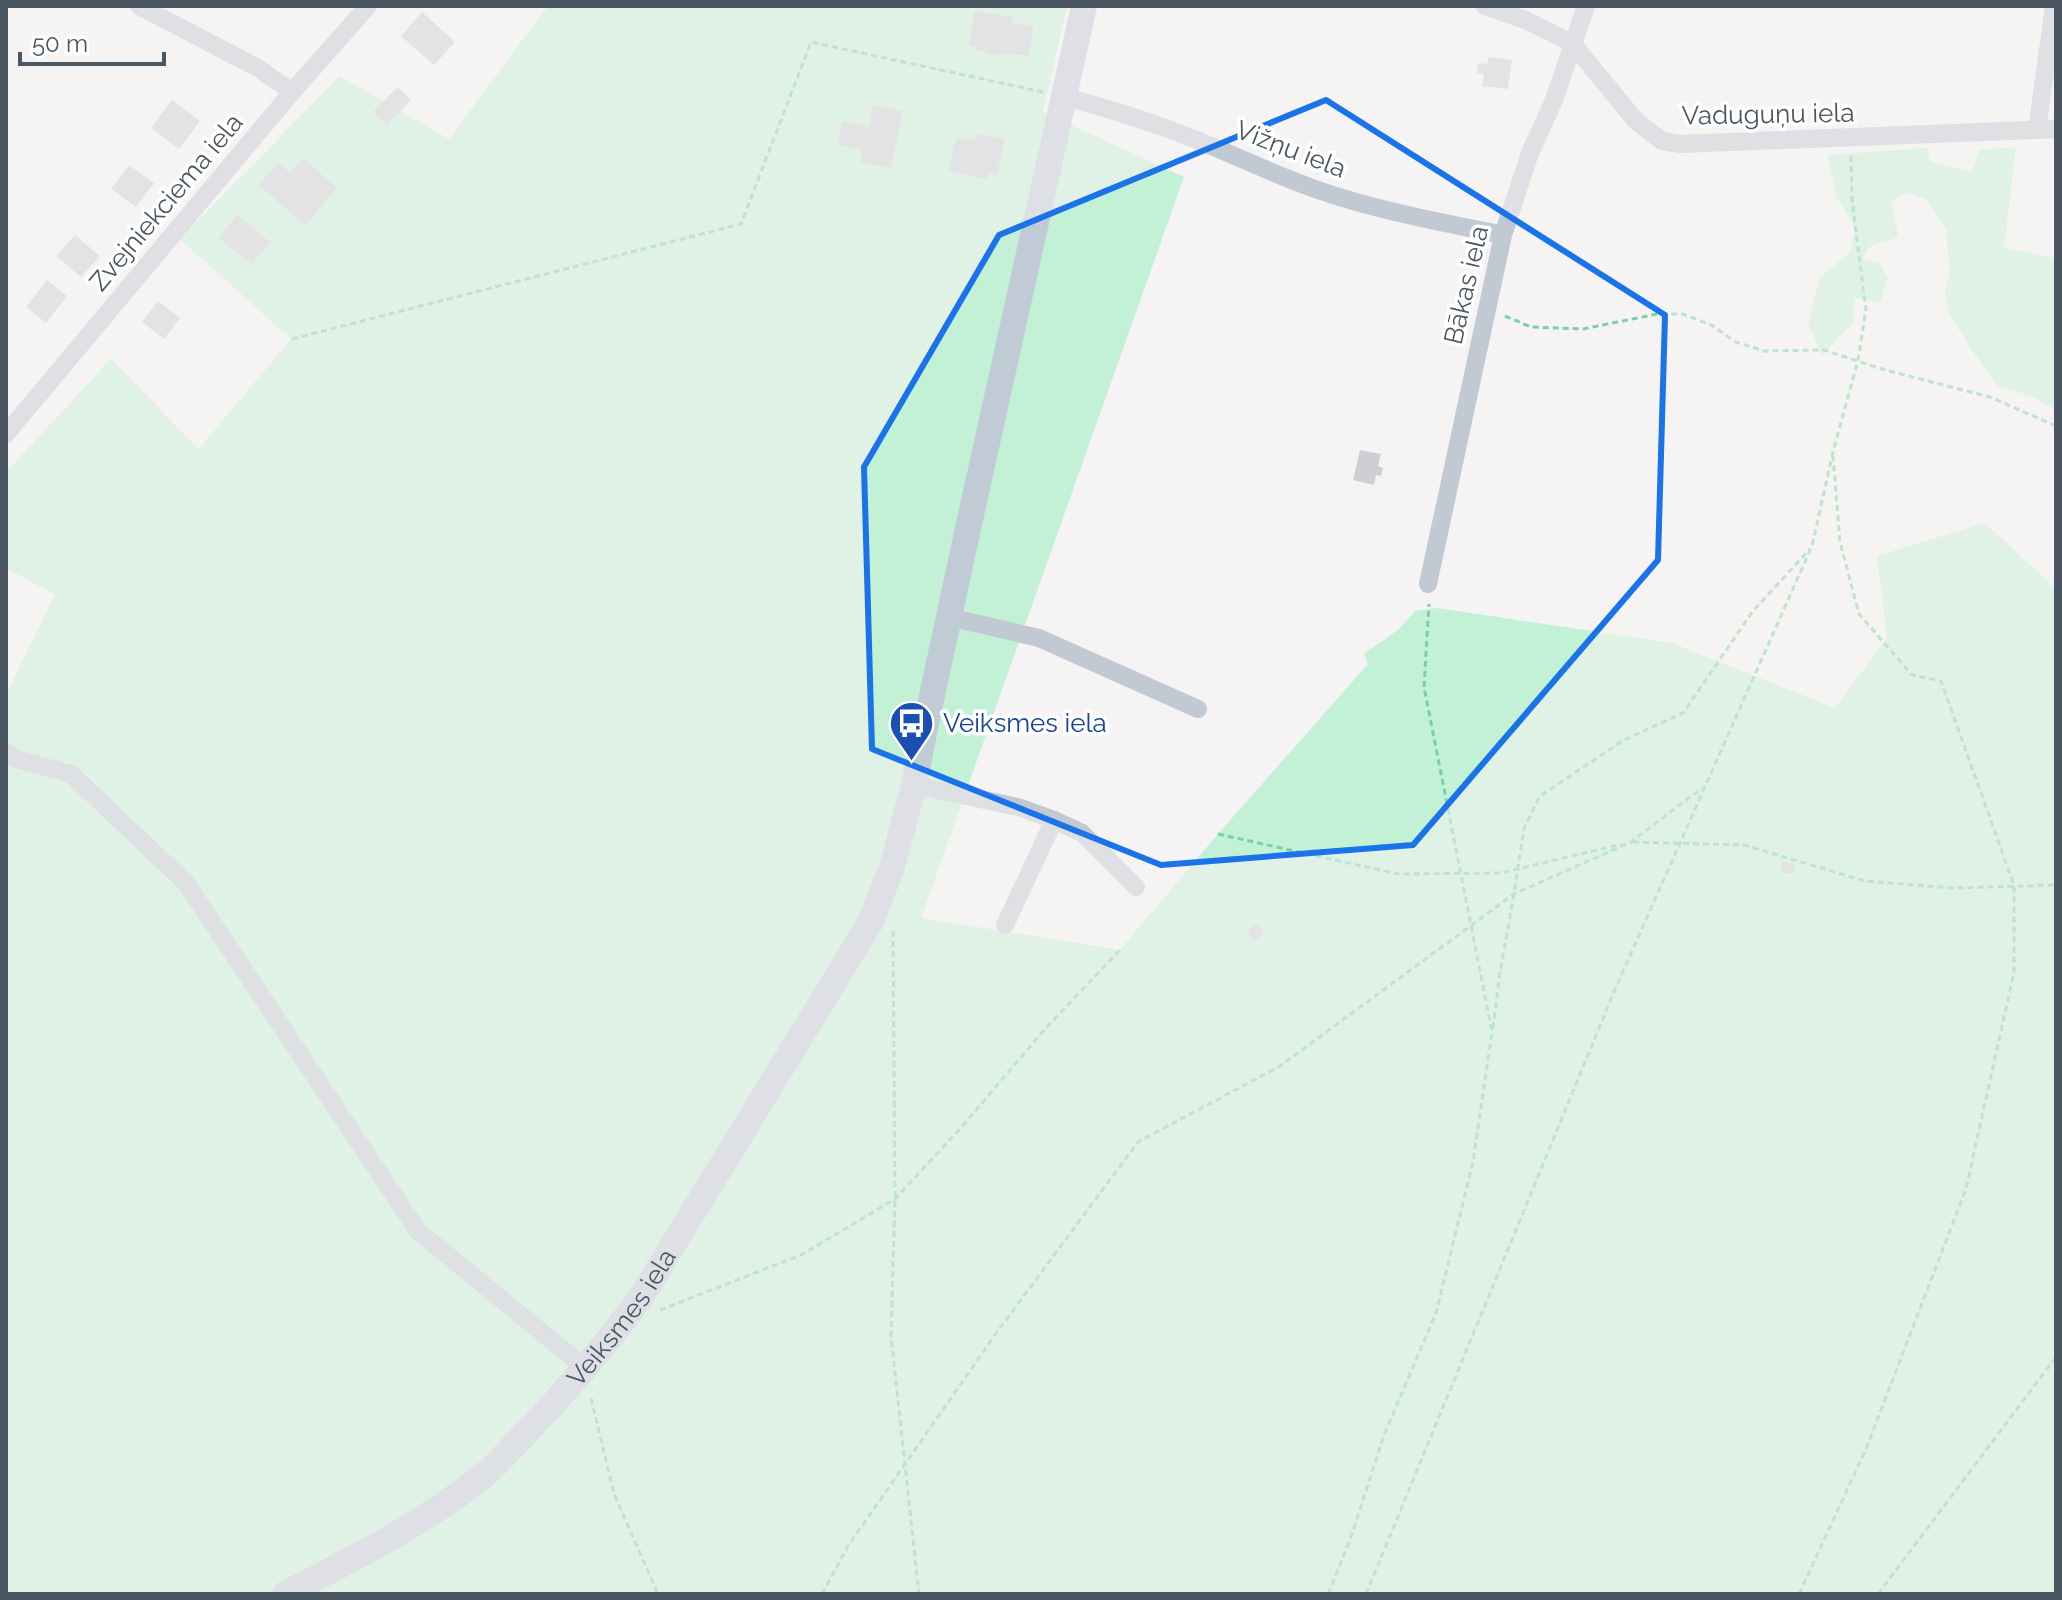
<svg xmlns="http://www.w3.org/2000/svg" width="2062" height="1600" viewBox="0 0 2062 1600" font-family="Raleway,sans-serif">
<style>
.green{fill:#c3f1d5}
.building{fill:#cdcfd5}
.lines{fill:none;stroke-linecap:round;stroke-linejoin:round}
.path{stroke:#7ad0a6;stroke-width:3;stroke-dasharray:6 4;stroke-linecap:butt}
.minor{stroke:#c1cad2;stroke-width:18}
.secondary{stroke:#c1cbd6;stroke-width:26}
.marked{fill:none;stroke:#1a73e8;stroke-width:6;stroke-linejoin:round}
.labels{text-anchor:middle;stroke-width:7;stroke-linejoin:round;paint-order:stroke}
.street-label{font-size:26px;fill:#4a5661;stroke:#fff}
.transit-label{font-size:26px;fill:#164399;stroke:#fff;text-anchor:start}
</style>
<rect width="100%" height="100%" fill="#f5f3f3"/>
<g class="green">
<path d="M548,6H1067L1043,112L1184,177L921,918L1120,950L1218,834L1368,664L1364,654L1399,629L1415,611L1437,608L1672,643L1835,708L1887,638L1877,556L1985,523L2056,589V1594H6V695L55,595L6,568V472L111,359L199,449L291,339L180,239L340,76L449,139Z"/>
<path d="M2016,147L2004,248L2056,258V410L2031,396L1998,386L1976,356L1950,316L1945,293L1950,271L1946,228L1925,199L1908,192L1891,202L1899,237L1869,247L1862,260L1878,262L1888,277L1880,303L1855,298L1853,323L1822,355L1808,323L1820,278L1851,251L1855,228L1837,198L1827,155L1927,148L1930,162L1972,172L1979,150Z"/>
</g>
<g class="building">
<path d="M974,11L1013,17L1012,23L1033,26L1029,56L1007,53V55L997,53V55L986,54V52L976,50L977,47L969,46Z"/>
<path d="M422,12L455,42L434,65L401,36Z"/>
<path d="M1489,57L1512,60L1508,89L1482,86L1484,74L1477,73L1478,63L1487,64Z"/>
<path d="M398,87L411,100L387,125L373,112Z"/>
<path d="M172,100L200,121L179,149L151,128Z"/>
<path d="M873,105L903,111L891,168L860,162L862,150L838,145L842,121L869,127Z"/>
<path d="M976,134L1005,139L997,175L990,173L988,179L949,171L956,138L975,141Z"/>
<path d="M303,158L337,188L305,225L259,185L278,162L290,173Z"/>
<path d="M129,165L154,183L136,207L111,189Z"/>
<path d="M237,215L270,242L252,264L219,238Z"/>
<path d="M75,235L100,256L81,277L56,256Z"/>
<path d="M47,280L67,296L46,323L26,307Z"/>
<path d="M158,301L180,318L164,339L142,322Z"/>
<path d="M1360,450L1381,454L1378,466L1383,468L1381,476L1376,475L1374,485L1353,480Z"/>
<path d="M1783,861L1796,864L1794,874L1780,872Z"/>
<path d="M1256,923L1264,931L1255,941L1247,933Z"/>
</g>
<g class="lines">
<g class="path">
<path d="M1505,316L1531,327L1583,329L1657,314H1683L1711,325L1736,342L1764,351L1824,350L1885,370L1990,397L2056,426"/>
<path d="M292,339L741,224L811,42L1043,92"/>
<path d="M1218,834L1398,874L1501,873L1622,844"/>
<path d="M1633,842L1744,845L1865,881L1953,888L2056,885"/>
<path d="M893,931L895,1199L891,1336L919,1594"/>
<path d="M1493,1028L1500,972L1514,894L1524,828L1540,796L1624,740L1683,713L1753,611L1810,549"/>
<path d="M660,1310L801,1255L895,1199L960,1129L1044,1030L1120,950"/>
<path d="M591,1398L614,1494L658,1594"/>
<path d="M822,1594L848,1546L997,1332L1138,1142L1280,1066L1514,894L1631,842L1702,788"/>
<path d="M1328,1594L1350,1540L1384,1435L1436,1313L1473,1162L1492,1032L1424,687L1429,604"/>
<path d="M1366,1594L1616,987L1812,546L1833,452L1858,360L1866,310L1852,200L1851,154"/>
<path d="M1799,1594L1866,1449L1966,1189L2014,972V885L1941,681L1912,675L1859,614L1840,542L1833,456"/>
<path d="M1878,1594L2056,1357"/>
</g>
<g class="minor">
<path d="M139,6L258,68L292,92"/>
<path d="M1485,6L1525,20L1572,43L1636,121L1662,141L1681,144L2056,129"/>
<path d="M1065,97C1110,109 1155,123 1199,141C1239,157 1277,176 1318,190C1378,211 1441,222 1503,235"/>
<path d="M2037,130L2054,6"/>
<path d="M6,434L292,92L368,6"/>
<path d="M1428,584L1503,235L1530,153L1554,100L1586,6"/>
<path d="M949,617L1039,638L1198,709"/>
<path d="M6,752L16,759L71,774L186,883L418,1231L584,1367"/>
<path d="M914,785L1018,807L1054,820L1082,833L1136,887"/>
<path d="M1005,925L1054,820"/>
</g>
<path class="secondary" id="s1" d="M285,1594C353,1559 423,1524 483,1476C497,1465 509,1450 522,1437C564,1394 604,1347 640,1299L870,923L892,867L914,785L925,728L969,524L1084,6"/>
</g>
<path d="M0 0H2062V1600H0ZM1326,100L1665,315L1658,560L1413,845L1161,865L872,749L864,467L999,235Z" fill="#f5f3f3" fill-opacity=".55" fill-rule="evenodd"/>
<path class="marked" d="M1326,100L1665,315L1658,560L1413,845L1161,865L872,749L864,467L999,235Z"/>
<defs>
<symbol id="bus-pin" viewBox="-11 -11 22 30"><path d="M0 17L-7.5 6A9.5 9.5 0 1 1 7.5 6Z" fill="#1a4fb4" stroke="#fff"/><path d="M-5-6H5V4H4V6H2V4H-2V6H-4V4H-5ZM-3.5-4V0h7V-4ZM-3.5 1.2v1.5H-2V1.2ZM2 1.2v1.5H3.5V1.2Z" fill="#fff"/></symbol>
</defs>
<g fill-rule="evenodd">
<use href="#bus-pin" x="886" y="698" width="51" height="69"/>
</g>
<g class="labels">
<g class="street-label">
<text transform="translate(1768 114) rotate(-1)" y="9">Vaduguņu iela</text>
<text transform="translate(1291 149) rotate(21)" y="9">Vižņu iela</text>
<text transform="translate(166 202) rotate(-50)" y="9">Zvejniekciema iela</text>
<text transform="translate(1466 285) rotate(-77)" y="9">Bākas iela</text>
<text dy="9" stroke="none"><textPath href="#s1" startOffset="442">Veiksmes iela</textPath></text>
</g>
<g class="transit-label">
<text x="943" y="732">Veiksmes iela</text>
</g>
</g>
<rect width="2062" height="1600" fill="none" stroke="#4a5661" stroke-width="16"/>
<path d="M20 52v12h144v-12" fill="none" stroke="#4a5661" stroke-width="4"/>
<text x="32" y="52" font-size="24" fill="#4a5661" stroke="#ffffff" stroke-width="6" paint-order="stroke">50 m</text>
</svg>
